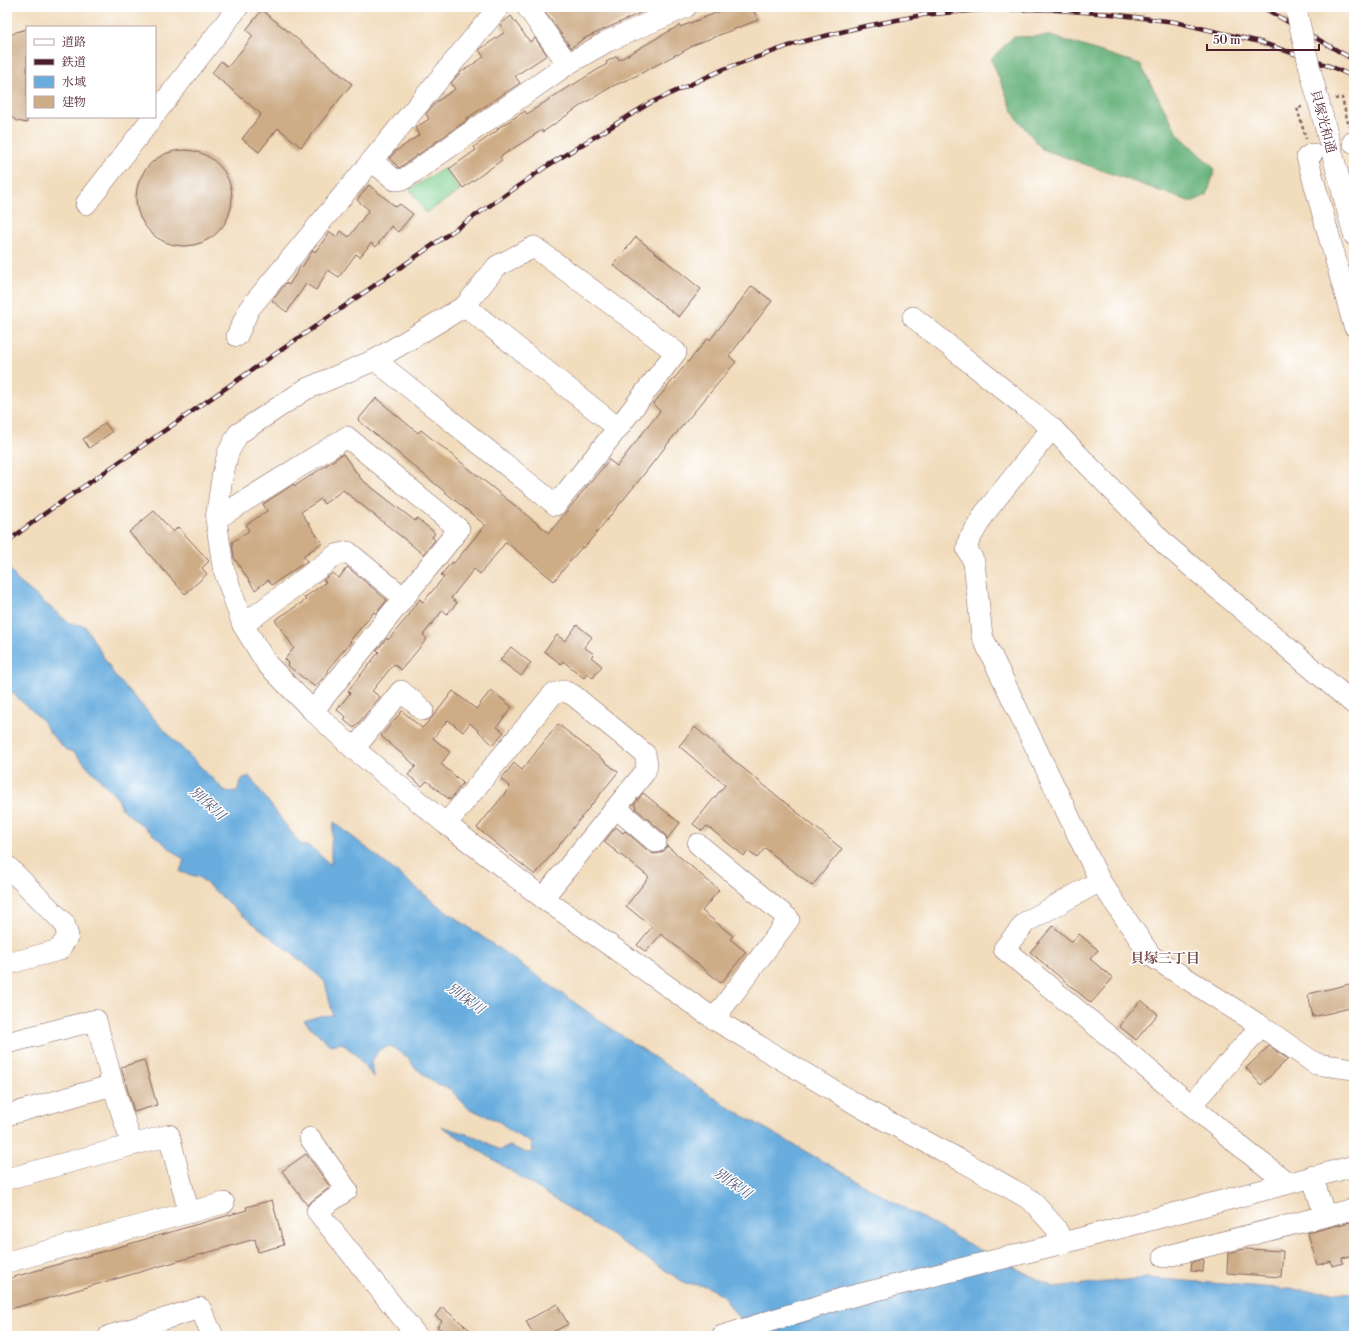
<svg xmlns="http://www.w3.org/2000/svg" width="1361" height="1343" viewBox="0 0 1361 1343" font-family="'Libre Bodoni','Noto Serif JP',serif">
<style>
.green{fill:#80d091;stroke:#65785e}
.forest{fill:#68b27b;stroke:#596853}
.water{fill:#69adde;stroke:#5a6684}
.building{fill:#cdac86}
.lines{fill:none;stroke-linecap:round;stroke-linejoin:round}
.minor-casing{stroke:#84615e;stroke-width:22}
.path{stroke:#84615e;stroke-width:2.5;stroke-dasharray:3 3;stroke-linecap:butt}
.minor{stroke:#fff;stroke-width:21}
.rail-casing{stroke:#4a1f2b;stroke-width:4.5}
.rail{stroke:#fff;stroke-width:3;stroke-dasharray:9;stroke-linecap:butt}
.minor-bridge-casing{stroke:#84615e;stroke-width:22;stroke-linecap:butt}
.minor-bridge{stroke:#fff;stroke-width:21}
.labels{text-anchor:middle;stroke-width:3;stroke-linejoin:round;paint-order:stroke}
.street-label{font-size:13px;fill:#4a1f2b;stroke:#fff}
.water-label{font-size:14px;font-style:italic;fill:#565873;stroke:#fff}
.neighbourhood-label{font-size:14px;font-weight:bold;fill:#78504b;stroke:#fff}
</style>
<rect width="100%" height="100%" fill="#fff"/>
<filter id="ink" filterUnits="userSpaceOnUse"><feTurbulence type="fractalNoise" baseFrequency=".025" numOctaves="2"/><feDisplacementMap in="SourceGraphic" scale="8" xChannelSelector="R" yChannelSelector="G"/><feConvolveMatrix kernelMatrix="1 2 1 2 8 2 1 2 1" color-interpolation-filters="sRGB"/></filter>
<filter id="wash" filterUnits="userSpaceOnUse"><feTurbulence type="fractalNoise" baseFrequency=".012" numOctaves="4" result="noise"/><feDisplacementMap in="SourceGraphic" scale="16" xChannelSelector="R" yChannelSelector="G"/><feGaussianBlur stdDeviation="0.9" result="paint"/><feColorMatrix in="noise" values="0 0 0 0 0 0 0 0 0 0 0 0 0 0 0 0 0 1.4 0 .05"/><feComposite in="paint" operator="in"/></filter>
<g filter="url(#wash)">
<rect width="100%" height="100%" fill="#f1dcbc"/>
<path class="green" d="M445,168L460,191L426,213L410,189Z"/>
<path class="forest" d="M1051,36L1140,64L1178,134L1215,169L1207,195L1191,202L1042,149L1015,116L991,59L1013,37Z"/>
<path class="water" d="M7,565L17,580L69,623L85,626L115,676L170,736L226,792L237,791L242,779L249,776L300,844L312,848L331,865V845L334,822L439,906L609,1027L733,1110L957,1238L1053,1287L1147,1278L1327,1292L1354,1293V1336H772L737,1316L723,1296L706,1286L685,1283L441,1126L479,1138L500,1150L510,1146L527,1153L533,1152L532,1143L511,1132L500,1122L468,1108L450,1089L435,1083L414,1067L409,1058L390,1046L379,1050L371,1062L374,1078L356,1055L342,1043L330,1045L304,1021L319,1016L333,1015L325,982L308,966L241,914L199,877L180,872L184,860L122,809L118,799L74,752L65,749L50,733L41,719L7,688Z"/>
<g id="blocks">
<g class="building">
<path d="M542,7H653L583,39L571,48Z"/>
<path d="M731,7H752L758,20L691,46V47L677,55V54L638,75L613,86L583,104L543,132L542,130L500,157L502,160L463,188L449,169L476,150L474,147L498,130L497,129L525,111L527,114L571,85V86L607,64L606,62L617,56L619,60L680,25V27Z"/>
<path d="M262,10L352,84L301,147L278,128L259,152L242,139L261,114L212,73L221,61L228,67L253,36L246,30Z"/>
<path d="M511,16L530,42L535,38L547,55L515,76L520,83L466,119L467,120L399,168L389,158L396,151L419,135L415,128L429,119L426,114L436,102L455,89L451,83L461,72L484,57L479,50L505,32L500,25Z"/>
<path d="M27,29V123L17,121L7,114V38L16,32Z"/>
<circle cx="184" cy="198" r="48"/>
<path d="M369,185L396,207L400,204L413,214L398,232L391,226L376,247L371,243L360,257L356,254L339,277L328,270L316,290L306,284L287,312L272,301L286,283L289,285L301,266L302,267L313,250L315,252L330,232L337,237L341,231L349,237L369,210L357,200Z"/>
<path d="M636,237L701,289L679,317L613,265Z"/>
<path d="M752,286L772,301L729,356L736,362L673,437L637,483L584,548L582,547L554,581L506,542L480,574L474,569L451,598L457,603L447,614L443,610L423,635L427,639L401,670L394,664L372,691L380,697L354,728L344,720L346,717L337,710L350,693L348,691L379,652L377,650L387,638L388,640L410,614L409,613L420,599L423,602L444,577L441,575L452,562L454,563L485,525L358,420L376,398L418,433L421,430L549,533L609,460L617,466L660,411L653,404L708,338L710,340Z"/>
<path d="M105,423L112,432L89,448L83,439Z"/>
<path d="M343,454L361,479L415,521L417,518L435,533L432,537L435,540L423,554L343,490L324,504L321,499L301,512L322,543L303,556L307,561L272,585L268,580L255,590L234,558L232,542L249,531L246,525L267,511L263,504L294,484L295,486Z"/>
<path d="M154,511L173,532L178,527L209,561L202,568L207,574L185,594L129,532Z"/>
<path d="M347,567L387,600L376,614L374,612L350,641L351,642L327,670L329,671L315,687L287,665L289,663L285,659L294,648L275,620L306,600L304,598L326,582L323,580L333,573L339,578Z"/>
<path d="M577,625L592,637L584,647L594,654L591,657L602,666L593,678L587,673L584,678L563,661L561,664L544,651L557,635L565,641Z"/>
<path d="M511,647L531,663L521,676L500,660Z"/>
<path d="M491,690L512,707L497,727L504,732L493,745L470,723L463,732L448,720L433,738L450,752L441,764L463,783L450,800L427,781L422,786L408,775L416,766L381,736L402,711L422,728L432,718L453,691L476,709Z"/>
<path d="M558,724L618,772L535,875L477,828L510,787L501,779L514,763L522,770Z"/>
<path d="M695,727L732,759L842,849L812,886L765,848L757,858L748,851L744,856L707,826L702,831L693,824L725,785L679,746Z"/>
<path d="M643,793L680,823L667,839L664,833L635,808L636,807L634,805Z"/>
<path d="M616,827L623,833L625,831L648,851L653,854L660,853L665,850L667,846L719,890L702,911L733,936L730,939L746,952L721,983L661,934L646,952L637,945L652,927L626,906L649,877L604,842Z"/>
<path d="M1053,926L1072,942L1079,934L1098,950L1090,959L1113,978L1091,1003L1030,952Z"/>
<path d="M1354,983V1007L1313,1017L1308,994Z"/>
<path d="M1141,1000L1158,1014L1136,1040L1119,1026Z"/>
<path d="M1269,1046L1288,1059L1261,1085L1246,1068Z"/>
<path d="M144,1060L157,1105L134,1112L121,1067Z"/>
<path d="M306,1154L330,1187L307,1205L282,1171Z"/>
<path d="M272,1200L284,1245L258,1252L255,1239L7,1310V1279L247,1210L246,1207Z"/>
<path d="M1350,1222L1354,1235V1255L1342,1258L1343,1263L1332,1266L1331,1261L1317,1265L1308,1233Z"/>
<path d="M1246,1249L1283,1251L1281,1277L1227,1273L1228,1253Z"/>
<path d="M1203,1259L1204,1260L1203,1272L1191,1271L1192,1262Z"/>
<path d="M557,1304L568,1324L545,1336H534L526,1321Z"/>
<path d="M442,1307L470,1330L469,1331L475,1336H449L437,1327L442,1321L435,1316Z"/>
</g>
</g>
</g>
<g filter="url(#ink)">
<use href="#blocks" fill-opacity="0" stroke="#84615e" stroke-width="1"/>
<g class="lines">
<defs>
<g id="minor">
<path d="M527,7L568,64"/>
<path d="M1311,73L1354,235"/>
<path d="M155,114L238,7"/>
<path d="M1353,142H1354"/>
<path d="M1312,154L1307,157L1354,326"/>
<path d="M372,161L395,180L404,179L568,64L608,41L686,7"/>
<path d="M86,204L153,117"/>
<path d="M465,306L618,428L676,352L534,247L497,266L465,306L375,360L306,389L238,434L228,453L222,478L216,519L223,567L243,625L267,664L313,711L354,749L446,824L543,898L714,1019L866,1110L964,1162L1031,1200L1055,1227L1063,1243"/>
<path d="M913,317L1052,428L1166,545L1354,704"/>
<path d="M237,336L249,309L499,7"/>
<path d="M375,360L556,505L618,428"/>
<path d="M1052,428L985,513L969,540L967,549L974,562L982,636L1100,881L1151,956L1261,1026L1316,1064L1354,1069"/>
<path d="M216,519L347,437L459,529L313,711"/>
<path d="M243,625L336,555L348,552L404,598"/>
<path d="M354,749L401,691L423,710"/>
<path d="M616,808L656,842"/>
<path d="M446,824L553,694L564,691L573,695L645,754L647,765L645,772L543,898"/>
<path d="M698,844L789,919L714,1019"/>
<path d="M7,866L64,923L68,936L59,950L7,964"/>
<path d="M1100,881L1026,922L1004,949L1246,1151L1288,1183"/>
<path d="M7,1043L96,1020L113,1085"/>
<path d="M1191,1105L1261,1026"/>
<path d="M7,1115L113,1085L132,1145"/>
<path d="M310,1138L347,1190L317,1211L417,1336"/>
<path d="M7,1179L169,1135L189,1213"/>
<path d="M1325,1216L1354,1209"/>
<path d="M1164,1257L1325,1216L1312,1176"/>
<path d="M7,1262L224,1203"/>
<path d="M109,1336L200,1308L213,1336"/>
<path d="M722,1336L841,1299L1063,1243L1354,1166"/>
</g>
</defs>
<use href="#minor" class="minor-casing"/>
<g class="path">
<path d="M1335,99L1342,98L1349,127"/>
<path d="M1302,107L1297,108L1306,139"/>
</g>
<use href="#minor" class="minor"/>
<defs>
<g id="rail">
<path d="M1262,7L1354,60"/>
<path d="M7,542L41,516L547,166L650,103L724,69L797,43L861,27L922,15L980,10L1043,9L1111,14L1175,22L1260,42L1332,67L1354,77"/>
</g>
</defs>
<use href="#rail" class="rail-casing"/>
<use href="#rail" class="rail"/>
<defs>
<path id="minor-bridge" d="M1297,14L1311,73"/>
</defs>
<use href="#minor-bridge" class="minor-bridge-casing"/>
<use href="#minor-bridge" class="minor-bridge"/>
</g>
</g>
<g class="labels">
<g class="street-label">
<text transform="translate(1324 121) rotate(75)" y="5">貝塚光和通</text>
</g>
<g class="water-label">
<text transform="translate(208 803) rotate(42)" y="5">別保川</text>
<text transform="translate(466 998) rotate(36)" y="5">別保川</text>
<text transform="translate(733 1183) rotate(35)" y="5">別保川</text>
</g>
<g class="neighbourhood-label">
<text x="1165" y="963">貝塚三丁目</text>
</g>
</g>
<rect width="1361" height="1343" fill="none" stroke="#fff" stroke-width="24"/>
<rect x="26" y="26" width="130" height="92" fill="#ffffff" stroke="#b7a5aa"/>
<rect x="34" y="39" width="20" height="6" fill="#ffffff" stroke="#b7a5aa"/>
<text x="62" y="46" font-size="12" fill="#4a1f2b">道路</text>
<rect x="34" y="59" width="20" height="6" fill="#4a1f2b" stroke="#b7a5aa"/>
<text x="62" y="66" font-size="12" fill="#4a1f2b">鉄道</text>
<rect x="34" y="76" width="20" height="12" fill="#69adde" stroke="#b7a5aa"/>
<text x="62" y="86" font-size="12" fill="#4a1f2b">水域</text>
<rect x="34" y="96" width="20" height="12" fill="#cdac86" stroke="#b7a5aa"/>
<text x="62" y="106" font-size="12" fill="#4a1f2b">建物</text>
<path d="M1207 44v6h112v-6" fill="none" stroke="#4a1f2b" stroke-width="2"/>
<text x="1213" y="44" font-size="12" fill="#4a1f2b" stroke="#ffffff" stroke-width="3" paint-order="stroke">50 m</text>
</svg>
